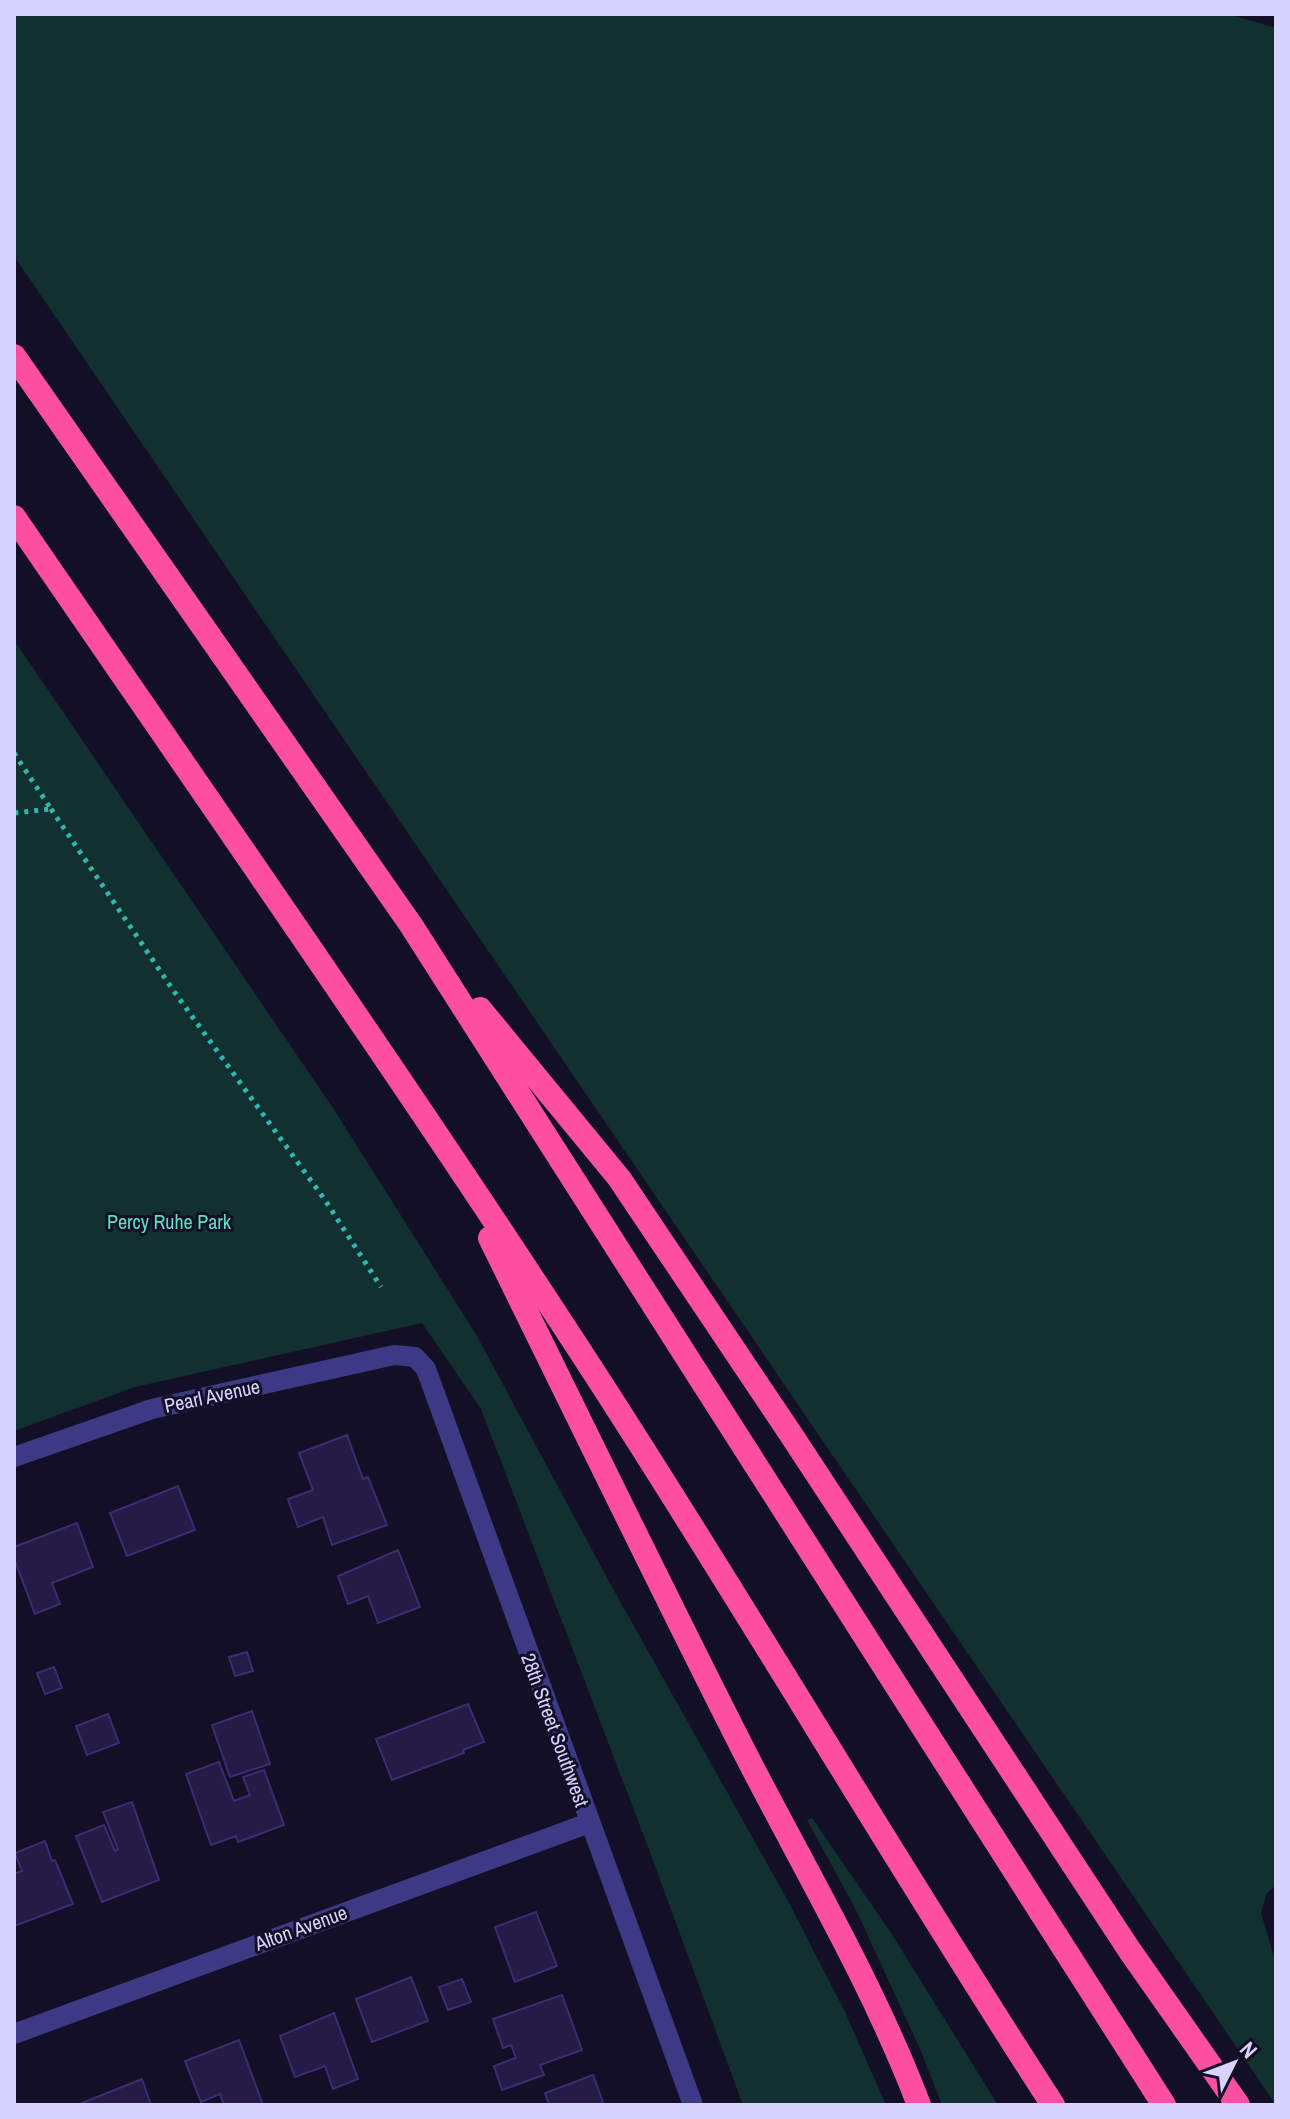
<svg xmlns="http://www.w3.org/2000/svg" width="1290" height="2119" viewBox="0 0 1290 2119" font-family="'Archivo Narrow',sans-serif">
<style>
.green{fill:#12302f}
.building{fill:#241b47;stroke:#3b2d73;stroke-width:2}
.lines{fill:none;stroke-linecap:round;stroke-linejoin:round}
.path{stroke:#2fb8b0;stroke-width:5;stroke-dasharray:4 6;stroke-linecap:butt}
.minor{stroke:#3d3a85;stroke-width:20}
.motorway{stroke:#ff4fa3;stroke-width:24}
.labels{text-anchor:middle;stroke-width:6;stroke-linejoin:round;paint-order:stroke}
.park-label{font-size:20px;fill:#5fe0c0;stroke:#130f26}
.street-label{font-size:20px;fill:#d9d4ff;stroke:#130f26}
</style>
<rect width="100%" height="100%" fill="#130f26"/>
<g class="green">
<path d="M14,14H1228L1276,28V1885L1267,1893L1261,1913L1276,1964V2105L14,256Z"/>
<path d="M14,640L335,1111L477,1336L612,1587L787,1899L845,2012L886,2105H743L648,1847L481,1409L422,1323L135,1387L14,1431Z"/>
<path d="M812,1818L891,1933L998,2105H942L920,2049L856,1910L807,1820Z"/>
</g>
<g class="building">
<path d="M347,1435L363,1479L368,1477L387,1525L332,1545L323,1517L298,1527L288,1499L313,1490L299,1453Z"/>
<path d="M178,1486L195,1530L127,1556L110,1513Z"/>
<path d="M77,1523L93,1567L52,1583L60,1604L35,1614L14,1558V1547Z"/>
<path d="M398,1550L420,1607L378,1623L368,1596L348,1604L338,1576Z"/>
<path d="M247,1652L253,1671L235,1676L229,1657Z"/>
<path d="M54,1667L62,1688L45,1694L37,1673Z"/>
<path d="M468,1704L484,1742L463,1750L464,1753L392,1780L376,1739Z"/>
<path d="M252,1711L270,1764L230,1777L212,1725Z"/>
<path d="M108,1714L119,1743L87,1755L76,1726Z"/>
<path d="M219,1762L234,1801L250,1795L243,1777L264,1770L284,1825L238,1842L236,1836L211,1845L186,1774Z"/>
<path d="M132,1802L159,1880L102,1902L76,1836L104,1825L115,1851L118,1849L103,1812Z"/>
<path d="M45,1841L52,1861L55,1860L73,1904L14,1926V1874L22,1871L15,1853Z"/>
<path d="M536,1912L557,1966L515,1982L495,1927Z"/>
<path d="M411,1977L428,2021L372,2042L356,1999Z"/>
<path d="M462,1979L471,2002L448,2010L439,1987Z"/>
<path d="M562,1995L582,2050L540,2065L544,2075L502,2090L494,2066L516,2058L511,2045L503,2048L493,2019Z"/>
<path d="M334,2013L358,2079L333,2089L325,2066L295,2077L280,2036Z"/>
<path d="M239,2040L263,2105H224L220,2094L201,2102L185,2061Z"/>
<path d="M593,2075L604,2105H549L545,2093Z"/>
<path d="M142,2079L151,2105H82V2103Z"/>
</g>
<g class="lines">
<g class="path">
<path d="M14,753L51,809L14,813"/>
<path d="M51,809L173,990L325,1200L381,1287"/>
</g>
<g class="minor">
<path d="M14,1457L152,1409L394,1355L415,1357L426,1369L693,2105"/>
<path d="M14,2034L589,1823"/>
</g>
<g class="motorway">
<path d="M14,356L411,925L1164,2105"/>
<path d="M14,517C210,803 409,1087 597,1377C753,1618 897,1865 1053,2105"/>
<path d="M480,1009L619,1178L790,1433L1130,1951L1238,2105"/>
<path d="M490,1238C575,1410 658,1582 745,1753C805,1870 872,1982 919,2105"/>
</g>
</g>
<g class="labels">
<g class="park-label">
<text x="169" y="1229">Percy Ruhe Park</text>
</g>
<g class="street-label">
<text transform="translate(212 1396) rotate(-12)" y="7">Pearl Avenue</text>
<text transform="translate(555 1730) rotate(70)" y="7">28th Street Southwest</text>
<text transform="translate(301 1928) rotate(-20)" y="7">Alton Avenue</text>
</g>
</g>
<rect width="1290" height="2119" fill="none" stroke="#d9d4ff" stroke-width="32"/>
<g transform="translate(1234 2063) rotate(48)" stroke="#130f26" stroke-width="6" paint-order="stroke">
<path d="M0-6L14 30L0 20L-14 30Z" fill="#d9d4ff"/>
<text y="-12" font-size="22" font-weight="bold" text-anchor="middle" fill="#d9d4ff">N</text>
</g>
</svg>
